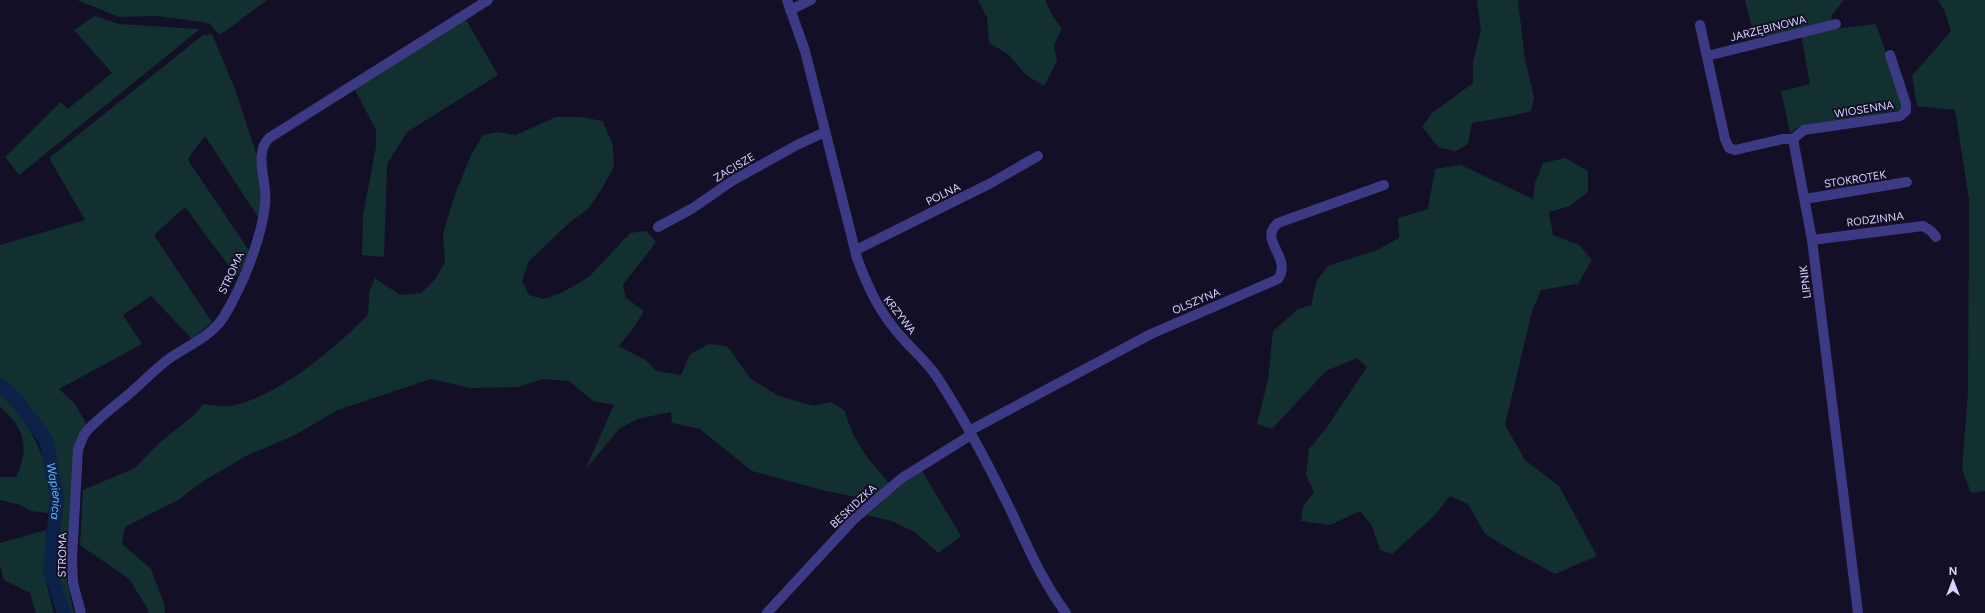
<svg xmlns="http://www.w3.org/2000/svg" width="1985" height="613" viewBox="0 0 1985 613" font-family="Figtree,sans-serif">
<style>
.green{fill:#12302f}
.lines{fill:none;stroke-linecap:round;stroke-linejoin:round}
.river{stroke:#0c2248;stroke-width:14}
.minor{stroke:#3d3a85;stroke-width:10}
.labels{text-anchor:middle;stroke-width:4;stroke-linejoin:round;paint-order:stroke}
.street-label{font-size:11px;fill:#d9d4ff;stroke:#130f26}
.water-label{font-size:12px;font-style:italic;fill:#62b6ff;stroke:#130f26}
</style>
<rect width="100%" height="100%" fill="#130f26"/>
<g class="green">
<path d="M77,0H267L220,35L209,23L157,16L119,17Z"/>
<path d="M978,0H1045L1053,17L1062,28L1054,45L1057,61L1044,86L1026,75L1008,54L989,43L987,18Z"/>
<path d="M1477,0H1518L1525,60L1534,97L1531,111L1507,117L1472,123L1468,144L1456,151L1439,148L1422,127L1432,113L1473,83V61L1481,31Z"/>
<path d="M1745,0H1844L1831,16L1834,29L1876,24L1904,105L1900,110L1798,127L1790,133L1781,91L1810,84L1800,29L1755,38Z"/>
<path d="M1938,0H1985V491L1971,493L1962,469L1968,391L1969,199L1955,110L1917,106L1912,76L1951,31L1944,10Z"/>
<path d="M95,16L119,24L200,29L19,175L5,157L61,102L68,109L112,73L74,30Z"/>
<path d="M465,18L498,75L407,132L387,164L384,257L362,255L363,215L376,147V130L354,88Z"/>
<path d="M212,34L235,89L257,156L262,178L261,212L258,217L205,136L191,154L188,160L250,252L237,277L185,207L154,235L212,322L192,339L151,296L123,315L142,344L59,389L75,404L87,425L73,502L67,553V581L74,613H67L52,569L60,495L49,437L18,396L0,380V245L85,220L49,158L203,35Z"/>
<path d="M556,117H580L603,121L613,146L614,167L601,190L588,209L569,223L529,261L522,281L529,295L543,299L561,293L589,277L630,233L646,231L656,242L623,285L626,298L644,311L635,326L619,346L647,361L656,371L681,375L690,354L709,344L727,346L751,379L779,396L813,406L831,402L845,411C852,441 870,461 890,484L871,500L826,491L752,471L700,429L672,423L671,412L637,419L619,429L585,470L614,405L593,401L569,381L543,379L518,387L470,388L431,379L338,410L295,435L248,455L205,480L178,500L125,527L122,544L151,569L164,603L165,613H149L148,609L129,579L80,545L83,490L135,468L158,444L195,414L203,404C212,405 223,407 231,406C278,397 335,348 368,315L369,293L375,278L400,295L421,293L436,278L445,262L443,234L454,197L471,155L483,135L498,132L516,135Z"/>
<path d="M1565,158L1588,171V192L1570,206L1549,212L1553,235L1579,245L1592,260L1578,284L1541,290L1532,311L1505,425L1525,460L1559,486L1597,556L1555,574L1511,550L1485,534L1468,504L1450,496L1434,516L1392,554L1380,550L1372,526L1360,511L1330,525L1301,521L1303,506L1314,492L1306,475L1309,449L1327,427L1367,367L1357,358L1326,371L1272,429L1257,424L1268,380L1273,331L1298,309L1311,305L1317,280L1328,266L1377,250L1399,238L1398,218L1428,209L1435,169L1461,165L1533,199L1535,183L1543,163Z"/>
<path d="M0,394C33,423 50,464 52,508L48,513L30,511L20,505L0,500V477H16C30,448 25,428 0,407Z"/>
<path d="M922,471L961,536L938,553L915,532L891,521L867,515L904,483Z"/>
<path d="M46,530V582L54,613H36L30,593L4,580L0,565V543Z"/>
</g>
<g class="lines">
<path class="river" id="s1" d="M0,385L15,398L46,440L57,497L50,571L64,613"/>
<g class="minor">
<path d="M787,0L805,51L857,258C869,291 881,315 905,341C916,353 928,363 937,377C964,418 988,464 1010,509C1027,545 1042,581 1066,613"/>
<path d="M790,10L811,0"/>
<path d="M1700,25L1725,139L1729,148L1735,150L1783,139H1793L1812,240L1858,613"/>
<path d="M1707,56L1836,24"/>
<path d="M1793,139L1804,130L1900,116L1906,111V104L1890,55"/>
<path d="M1805,199L1907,182"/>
<path d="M658,227L693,208L732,181L797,145L825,132"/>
<path d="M1812,240L1923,226L1931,231L1936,237"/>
<path d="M856,250L991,183L1038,156"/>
<path d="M969,431L1151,334L1278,279C1293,257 1257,240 1278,223L1384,185"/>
<path d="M81,613L73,583L72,559L78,449C81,444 82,437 86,432C98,418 115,406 129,394C143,382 156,368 170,358C188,346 211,336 223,318C242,287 261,241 265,205C268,183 253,154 269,138L488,0"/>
<path d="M767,613L854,519L902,478L971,435"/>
</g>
</g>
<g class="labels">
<g class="street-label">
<text transform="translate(1768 28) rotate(-14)" y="4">JARZĘBINOWA</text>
<text transform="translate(1864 109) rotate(-9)" y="4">WIOSENNA</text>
<text transform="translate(734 167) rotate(-31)" y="4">ZACISZE</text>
<text transform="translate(1855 179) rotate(-9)" y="4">STOKROTEK</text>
<text transform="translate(943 194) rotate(-26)" y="4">POLNA</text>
<text transform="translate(1875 219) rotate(-7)" y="4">RODZINNA</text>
<text transform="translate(231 273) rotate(-65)" y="4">STROMA</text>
<text transform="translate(1805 282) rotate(-97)" y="4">LIPNIK</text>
<text transform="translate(1196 301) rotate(-23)" y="4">OLSZYNA</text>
<text transform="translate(900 315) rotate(52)" y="4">KRZYWA</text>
<text transform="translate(853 506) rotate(-43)" y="4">BESKIDZKA</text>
<text transform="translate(62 555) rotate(-89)" y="4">STROMA</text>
</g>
<g class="water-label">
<text dy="4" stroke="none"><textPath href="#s1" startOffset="124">Wapienica</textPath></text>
</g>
</g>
<g transform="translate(1953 581)" stroke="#130f26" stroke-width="3" paint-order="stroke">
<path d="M0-3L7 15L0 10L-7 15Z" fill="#d9d4ff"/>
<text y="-6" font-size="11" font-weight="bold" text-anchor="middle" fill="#d9d4ff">N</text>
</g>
</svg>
